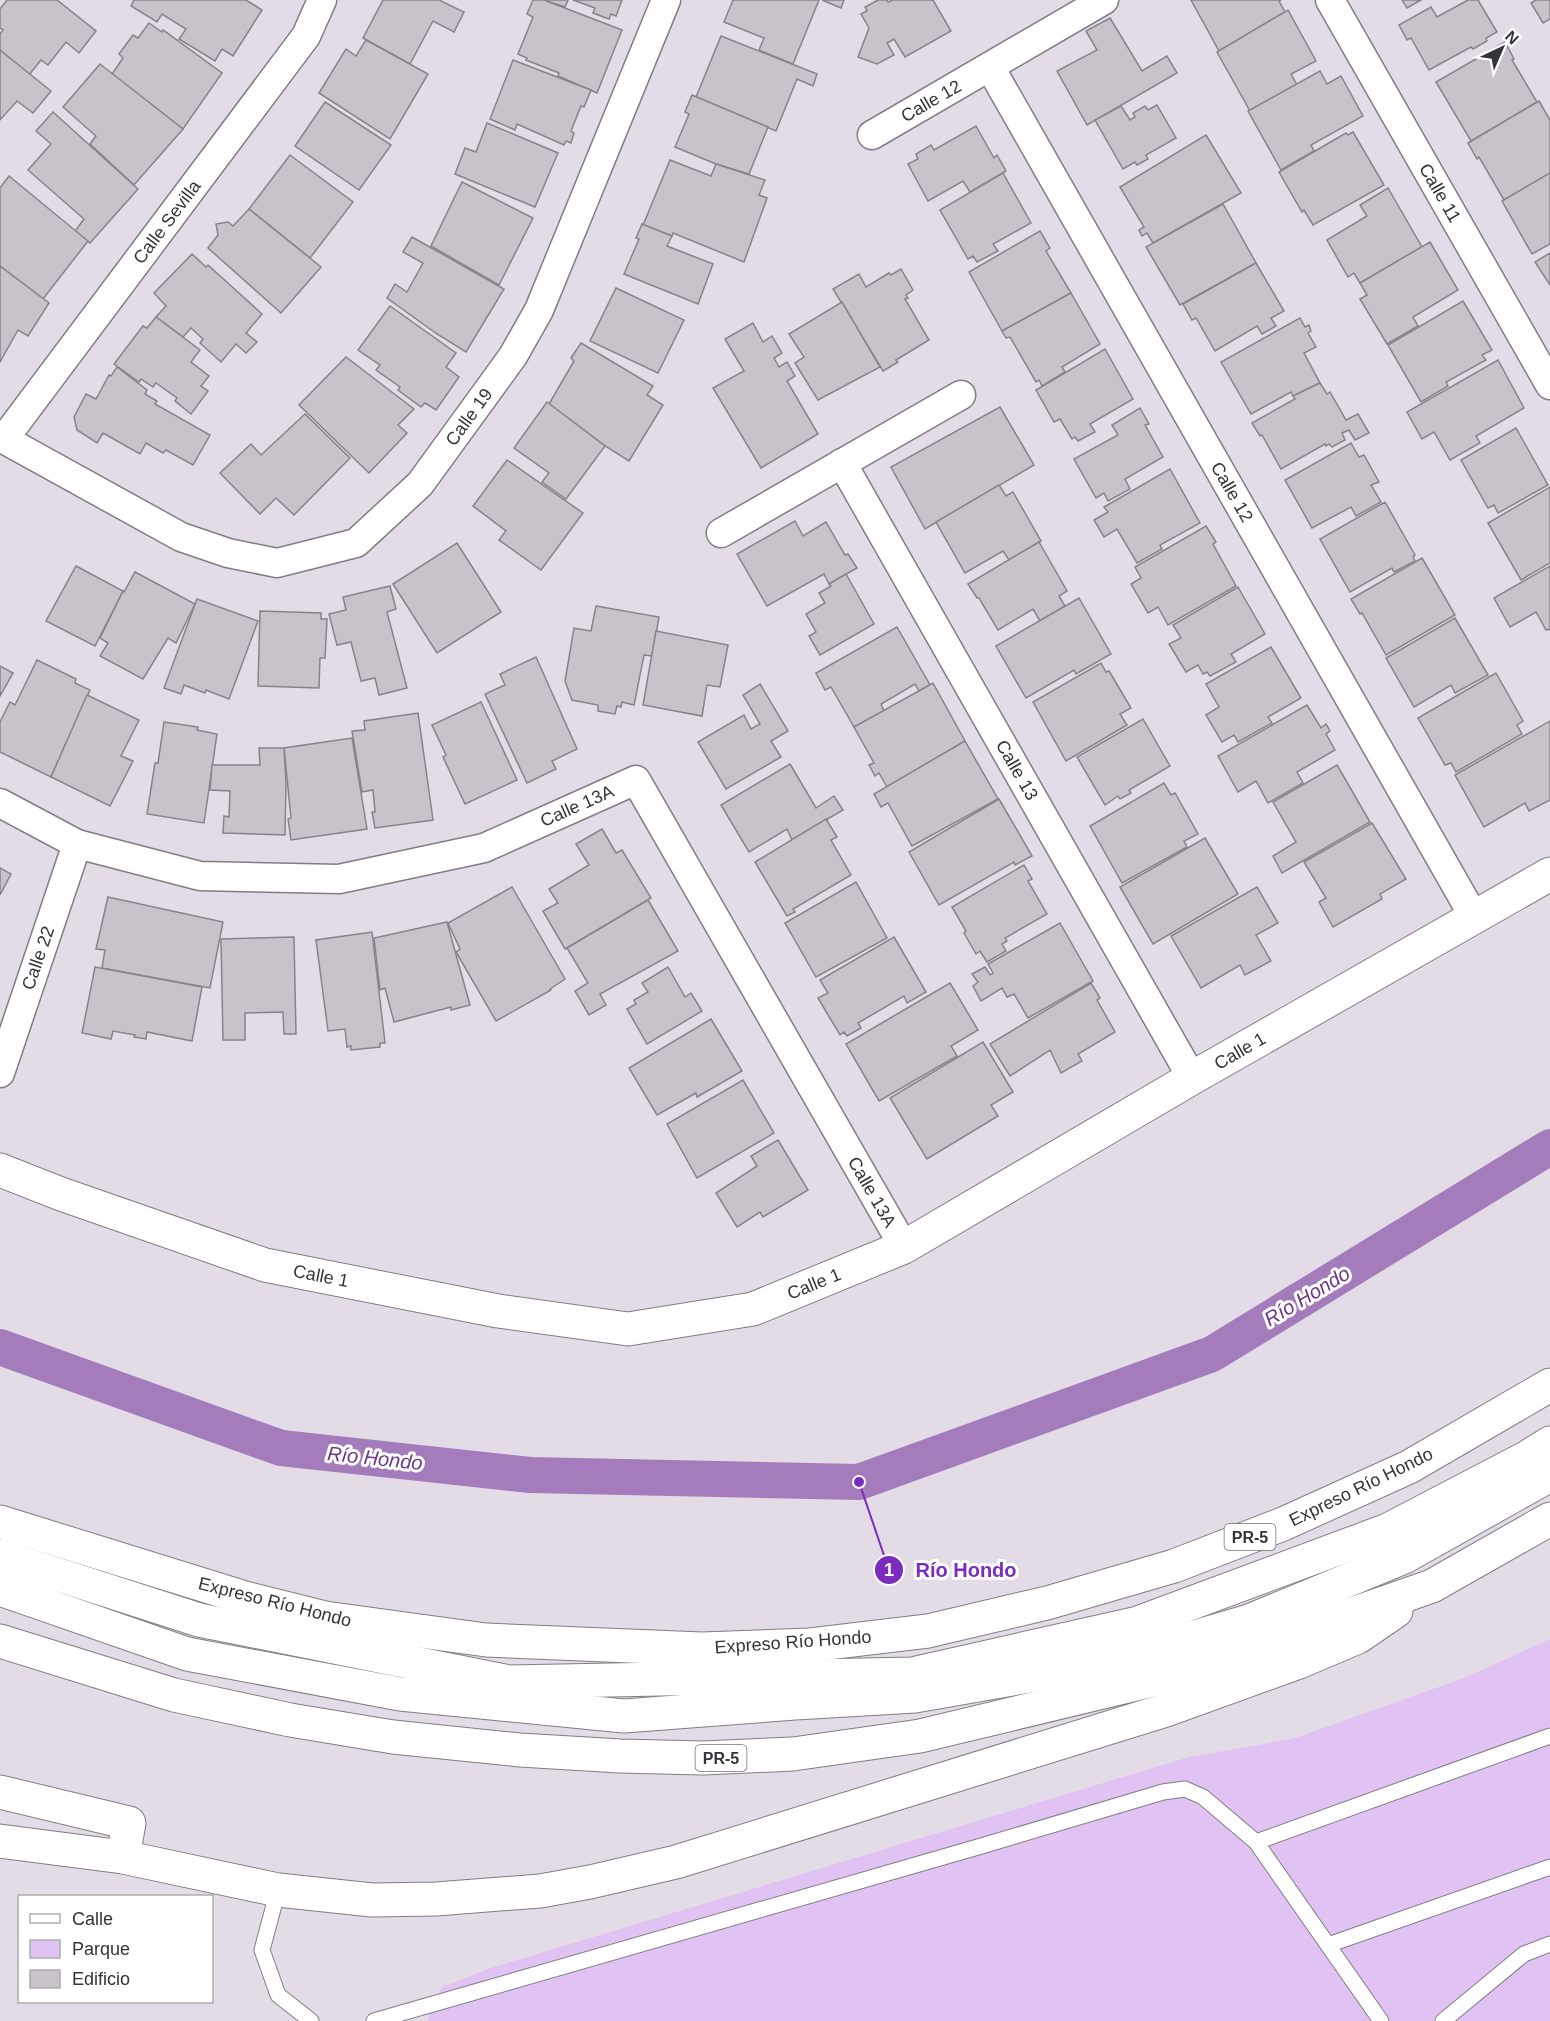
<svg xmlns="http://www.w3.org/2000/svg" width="1550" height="2021" viewBox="0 0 1550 2021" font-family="Arial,sans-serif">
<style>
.park{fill:#e1c3f3}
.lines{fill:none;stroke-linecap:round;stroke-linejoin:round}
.canal{stroke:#a57cbb;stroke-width:36}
.building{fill:#c8c2cb;stroke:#88828b;stroke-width:1.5}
.lane-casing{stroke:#827c85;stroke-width:17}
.street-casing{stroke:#827c85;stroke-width:31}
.secondary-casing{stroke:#827c85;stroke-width:35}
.highway-casing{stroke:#827c85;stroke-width:35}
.lane{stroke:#fff;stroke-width:15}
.street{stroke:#fff;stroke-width:28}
.secondary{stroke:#fff;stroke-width:33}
.highway{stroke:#fff;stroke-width:33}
.labels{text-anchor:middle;stroke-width:6;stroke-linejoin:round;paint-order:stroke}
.shield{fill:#fff;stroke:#727073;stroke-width:1.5}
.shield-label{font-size:16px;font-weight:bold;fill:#353337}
.street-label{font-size:18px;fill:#353337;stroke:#fff}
.water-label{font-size:20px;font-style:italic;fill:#6c3885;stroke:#fff}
.leader{fill:none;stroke:#7b2cbf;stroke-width:2}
.callout-dot{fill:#7b2cbf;stroke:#fff;stroke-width:2}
.mark-label{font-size:18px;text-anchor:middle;font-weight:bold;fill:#fff}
.callout-label{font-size:20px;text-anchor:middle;font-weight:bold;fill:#7b2cbf;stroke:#fff;stroke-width:6;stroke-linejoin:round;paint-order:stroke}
</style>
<rect width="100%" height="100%" fill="#e3dce7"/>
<path class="park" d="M1550,1639V2021H427L442,1987L491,1968L1189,1757L1292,1739L1464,1678Z"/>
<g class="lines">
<path class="canal" d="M0,1347L281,1448L530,1475L859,1482L1212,1354L1550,1147"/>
</g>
<g class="building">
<path d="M7,0H57L96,31L79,53L66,42L48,65L41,60L29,75L0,50V34L3,30L0,28V9Z"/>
<path d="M134,0H246L262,10L233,56L222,49L215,61L179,39L186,29L162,14L157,22L131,6Z"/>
<path d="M383,0H439L464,12L454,32L433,21L410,64L363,38Z"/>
<path d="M533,0H544L622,30L597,93L558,76L559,73L526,60L527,58L518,54L533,17L527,14Z"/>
<path d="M544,0H568L565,7Z"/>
<path d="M573,0H622L616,16L611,14L609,19L593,13L595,8Z"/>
<path d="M733,0H819L793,64L759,50L764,38L724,22Z"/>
<path d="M822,0H844L841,8Z"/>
<path d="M878,0H887L888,2L893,0H933L951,31L905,57L894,39L887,43L894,55L877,64L858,57L869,28L861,14L867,11L865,7Z"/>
<path d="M1191,0H1281L1279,1L1285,12L1219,51Z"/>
<path d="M1402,0H1421L1407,8Z"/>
<path d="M1468,0H1478L1497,32L1486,38L1487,41L1473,49L1471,47L1429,70L1411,38L1407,40L1399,25L1431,7L1437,17Z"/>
<path d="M1536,0H1550V19L1543,23L1531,3Z"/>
<path d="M1288,10L1316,61L1291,74L1297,85L1250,111L1217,52Z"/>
<path d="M1110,18L1142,71L1167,56L1177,73L1087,125L1057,71L1097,50L1086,31Z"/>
<path d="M149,23L162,32L163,30L222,73L183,129L112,74L123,58L119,54L133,35L138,38Z"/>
<path d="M721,36L817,74L813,86L797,79L776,131L696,97Z"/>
<path d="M366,40L428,74L390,139L319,93L346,49L356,56Z"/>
<path d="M1505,42L1514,59L1512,60L1537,102L1471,141L1436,82Z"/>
<path d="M0,50L51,91L33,113L17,101L0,120Z"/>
<path d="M513,60L591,90L584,107L581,106L571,131L574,133L571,143L566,141L564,145L517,124L515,130L490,119Z"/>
<path d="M100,64L183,129L134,185L90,144L96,136L63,107Z"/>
<path d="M1320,71L1327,84L1341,76L1363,116L1311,145L1314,151L1281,170L1248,111Z"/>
<path d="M692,95L768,127L749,174L716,164L675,147L689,114L685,112Z"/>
<path d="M1539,101L1550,120V173L1504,200L1479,157L1477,159L1468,143Z"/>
<path d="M325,102L391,145L359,190L295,146Z"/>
<path d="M1157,105L1176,138L1146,155L1148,159L1137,165L1135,162L1123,169L1095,120L1121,106L1130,120L1135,117L1133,113L1145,106L1148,110Z"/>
<path d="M53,112L138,189L90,243L75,231L84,219L28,170L51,144L36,131Z"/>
<path d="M487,123L558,153L535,207L455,174L465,148L476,152Z"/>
<path d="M976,126L994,158L997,155L1006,171L970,192L963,181L928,201L908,164L918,159L916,154L931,145L934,150Z"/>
<path d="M1353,132L1384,185L1313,225L1304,210L1302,212L1279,172L1346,133L1348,135Z"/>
<path d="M1206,135L1241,193L1153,243L1147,233L1142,236L1139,230L1144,227L1120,187Z"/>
<path d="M290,155L353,202L310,258L249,209Z"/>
<path d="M670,160L711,176L716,164L765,180L759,195L767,198L744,262L673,233L672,236L643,225Z"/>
<path d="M1003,173L1031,223L993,244L998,251L977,262L973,256L968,259L940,210Z"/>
<path d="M1550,173V244L1532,254L1502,201Z"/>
<path d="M9,176L88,241L43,299L0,266V188Z"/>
<path d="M462,182L533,218L499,285L431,246Z"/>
<path d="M1388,188L1422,247L1360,283L1354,273L1348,277L1327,240L1367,216L1360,205Z"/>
<path d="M1223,204L1256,263L1180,305L1146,247Z"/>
<path d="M249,209L321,267L281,313L208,248L218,235L216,224L228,222L233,226Z"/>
<path d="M642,224L672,236L667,246L713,264L698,304L624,274L639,239L636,238Z"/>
<path d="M1040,231L1050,248L1046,251L1071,293L1002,331L969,272Z"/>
<path d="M412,237L504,289L466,352L437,334L387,298L395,284L407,292L423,263L403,252Z"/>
<path d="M1430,242L1458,290L1413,317L1418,326L1387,344L1360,299L1367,295L1360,283Z"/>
<path d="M1550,253V285L1535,262Z"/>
<path d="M192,254L206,267L208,265L262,314L246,333L257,342L246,353L236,344L221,362L200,343L203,339L191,328L183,337L156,317L166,306L154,293Z"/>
<path d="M1256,263L1284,311L1271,318L1276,326L1262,334L1257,326L1215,351L1196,318L1192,320L1183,304Z"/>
<path d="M0,266L49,303L28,336L18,330L0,362Z"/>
<path d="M901,269L913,290L906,295L908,298L905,299L929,340L896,360L898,362L883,371L833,289L859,274L866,287L889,273L891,275Z"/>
<path d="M616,288L684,320L658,373L590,341Z"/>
<path d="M1071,293L1100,344L1062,367L1065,372L1042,386L1039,380L1036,382L1010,337L1006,338L1002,331Z"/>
<path d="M1463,301L1492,350L1482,355L1486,360L1446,382L1448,386L1421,402L1388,345Z"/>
<path d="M842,302L880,367L818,400L795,363L804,357L789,334Z"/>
<path d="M390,306L456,353L446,367L459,377L436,410L425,403L421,407L398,390L400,387L376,370L380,365L358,350Z"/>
<path d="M156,317L200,350L191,362L209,376L201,386L208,391L191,414L175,401L177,398L156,383L153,387L141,379L139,382L114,364L143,326L147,328Z"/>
<path d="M1300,318L1305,327L1309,325L1311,331L1308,333L1316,347L1304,353L1320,383L1293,396L1291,392L1251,414L1221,362Z"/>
<path d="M753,323L763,342L772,336L782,353L774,358L779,367L787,362L795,376L787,381L818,434L761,468L713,388L744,371L725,339Z"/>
<path d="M581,343L653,386L647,395L663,405L629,461L605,446L549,404L574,361L571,358Z"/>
<path d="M1105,349L1133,399L1090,424L1095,432L1078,441L1075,437L1072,439L1060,419L1054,422L1036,390Z"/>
<path d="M346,357L414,409L398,425L407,433L369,473L299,405Z"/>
<path d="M1498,360L1524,408L1476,436L1480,443L1450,460L1434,432L1422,439L1407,412Z"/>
<path d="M117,367L147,390L145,394L157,401L155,404L210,435L193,465L166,450L163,453L146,443L140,454L103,433L97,443L77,430L74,417L86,394L96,399L109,375L111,376Z"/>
<path d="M1320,383L1327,394L1330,392L1346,420L1358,414L1369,433L1355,440L1349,430L1342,433L1345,440L1332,447L1329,444L1326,446L1325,444L1281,469L1262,435L1260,436L1252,423L1295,399L1293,396Z"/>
<path d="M547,402L605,446L566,499L542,482L549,473L514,448Z"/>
<path d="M1000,407L1034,465L925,529L891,467Z"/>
<path d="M1140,408L1149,424L1145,425L1163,457L1125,479L1130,489L1108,501L1104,493L1096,498L1074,459L1118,435L1112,425Z"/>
<path d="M305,414L350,458L294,515L276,498L260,514L220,473L251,444L261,455Z"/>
<path d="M1516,428L1548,485L1498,513L1494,505L1488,508L1461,460Z"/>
<path d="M1351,443L1359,457L1364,455L1379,482L1371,485L1381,502L1356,516L1351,507L1312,528L1285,480Z"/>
<path d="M507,460L583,513L541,570L499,540L506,531L473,506Z"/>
<path d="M1170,469L1200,523L1160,545L1162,549L1137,563L1117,529L1104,537L1094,520L1108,512L1104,507Z"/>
<path d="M999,485L1006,496L1013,492L1041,541L1009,560L1003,551L965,573L936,522Z"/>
<path d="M1550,487V563L1521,580L1488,523Z"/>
<path d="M1385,502L1415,555L1413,557L1415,561L1394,572L1392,568L1350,592L1320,539Z"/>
<path d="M795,521L803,536L826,522L845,555L848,554L857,568L829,584L824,574L767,606L737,554Z"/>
<path d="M1206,526L1216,542L1213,544L1236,586L1168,625L1158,607L1148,613L1131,584L1141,578L1135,567Z"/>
<path d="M1039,542L1067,591L1059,596L1065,606L1040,621L1033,609L998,630L979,598H977L968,584Z"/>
<path d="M457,543L501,612L437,653L393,584Z"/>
<path d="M1422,558L1455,615L1386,655L1362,613L1360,614L1351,599Z"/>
<path d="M76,566L123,591L95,646L46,621Z"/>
<path d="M1550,566V630L1549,629L1546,630L1536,612L1510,627L1494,598Z"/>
<path d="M135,572L195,604L176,643L168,638L143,679L100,656L108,643L100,638L123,591L124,592Z"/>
<path d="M846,574L874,624L820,655L809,636L816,632L806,614L825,603L819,593L831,586L829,584Z"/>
<path d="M390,586L396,609L387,612L407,688L379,695L375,678L361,681L351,642L337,645L329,614L346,610L343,597Z"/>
<path d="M1238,587L1265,634L1231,654L1236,662L1210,676L1207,672L1203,674L1198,665L1186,672L1169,644L1181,638L1173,625Z"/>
<path d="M1079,598L1111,654L1076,674L1074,670L1026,698L996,646Z"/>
<path d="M197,599L258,621L229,699L206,690L205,693L184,685L181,694L164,688Z"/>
<path d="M596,606L659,617L652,656L644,655L634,705L622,702L621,707L617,706L615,714L598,711V705L572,700L565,681L574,628L591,631Z"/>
<path d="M260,611L321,613V619H327L325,658H320L319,688L258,686Z"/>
<path d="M1455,618L1488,675L1455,693L1451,685L1414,707L1386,658Z"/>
<path d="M897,627L930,685L919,691L915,684L881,704L884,711L854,727L831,687L825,690L816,673Z"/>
<path d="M656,631L728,645L720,687L707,685L702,716L643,705Z"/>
<path d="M1271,647L1301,698L1268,717L1272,723L1238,742L1234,735L1222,742L1206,715L1219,707L1206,684Z"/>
<path d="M536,657L577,749L552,761L556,769L527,783L485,694L505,685L500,674Z"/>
<path d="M37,660L76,679L75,683L90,690L51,777L0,752V722L10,702L15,705Z"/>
<path d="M1101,663L1106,672L1109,671L1131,708L1120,714L1127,725L1066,761L1033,702Z"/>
<path d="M0,666L13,673L0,696Z"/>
<path d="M1496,673L1523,721L1517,725L1522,734L1456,772L1451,763L1445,765L1418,718Z"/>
<path d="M933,683L965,741L887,787L879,773L875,776L869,765L874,763L854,727Z"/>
<path d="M760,684L788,731L771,741L781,757L726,789L698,742L744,715L751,729L760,724L743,695Z"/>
<path d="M87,695L139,720L121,756L133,761L110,806L51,777Z"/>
<path d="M481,702L517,780L465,804L443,757L446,755L432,725Z"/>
<path d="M1307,705L1321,728L1326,724L1330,731L1326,734L1335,750L1297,772L1303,783L1268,803L1256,781L1238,792L1218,756Z"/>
<path d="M418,713L433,820L375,828L372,812H375L373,790L362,792L352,731L365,730L364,721Z"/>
<path d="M1143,719L1170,766L1129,790L1131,793L1120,799L1118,796L1105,805L1077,757Z"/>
<path d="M1550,721V800L1529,811L1525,803L1484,827L1455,775Z"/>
<path d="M164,722L198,727L197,730L217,734L204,823L147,814L155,763H158Z"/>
<path d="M352,738L367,829L291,840L288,819L291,818L284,748Z"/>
<path d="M965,741L998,799L912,846L888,803L881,807L874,794Z"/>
<path d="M259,748H284L286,783L285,835L223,833L224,816L229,817L230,791L210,790L212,765H260Z"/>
<path d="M790,764L816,808L834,796L843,810L792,840L787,829L749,852L721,805Z"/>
<path d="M1337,765L1370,822L1282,873L1273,856L1296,842L1273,802Z"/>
<path d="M1164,783L1171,795L1175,793L1198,834L1184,841L1187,847L1122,883L1090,826Z"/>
<path d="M999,799L1032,856L1015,865L1014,862L939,905L909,852Z"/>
<path d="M826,819L837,837L831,840L851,875L793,909L795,912L787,916L755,862Z"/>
<path d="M1372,823L1406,879L1380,894L1382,899L1333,927L1319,902L1326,898L1304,862Z"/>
<path d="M602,829L616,853L622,850L651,898L565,949L543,911L558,903L549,889L589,865L576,844Z"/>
<path d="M1205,838L1238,894L1153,944L1120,887Z"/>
<path d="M1024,865L1032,879L1028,881L1047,914L1005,938L1007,941L1002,944L1006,951L987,962L980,951L976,954L964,933L966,931L952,907Z"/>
<path d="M0,868L11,874L0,895Z"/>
<path d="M856,882L887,938L816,977L785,923Z"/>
<path d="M512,887L565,979L550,989L551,990L496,1021L456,952L460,949L448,923Z"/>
<path d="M1257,887L1278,923L1256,935L1271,961L1245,975L1240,965L1201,988L1171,936Z"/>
<path d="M108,897L223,922L210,988L102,968L105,950L96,949Z"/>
<path d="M648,900L678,951L600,994L606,1005L589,1015L575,991L588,983L567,948Z"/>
<path d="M447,922L470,1005L451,1010V1007L394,1022L385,988L380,990L374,938Z"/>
<path d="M1060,923L1093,981L1028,1018L1014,994L1007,997L1002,988L981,1001L973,986L978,982L972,974L985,967L990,975L993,973L988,964Z"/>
<path d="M372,932L385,1043H380V1047L351,1050V1046L347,1047L345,1029L328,1031L316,940Z"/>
<path d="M294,937L296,1034H284L283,1012L245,1013V1040H223L221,939Z"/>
<path d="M894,937L926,992L907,1003L904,996L858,1023L861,1028L847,1036L844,1032L840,1035L818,998L828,993L820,980Z"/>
<path d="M95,967L202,987L192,1041L147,1032L146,1039L134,1037L135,1035L113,1031L111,1039L82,1033Z"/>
<path d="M668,967L685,997L691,993L702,1011L647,1044L627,1009L636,1004L634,1000L648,992L642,983Z"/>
<path d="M950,983L978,1030L951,1046L957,1056L879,1101L846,1044Z"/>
<path d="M1091,983L1100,998L1097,1000L1115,1032L1078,1054L1082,1061L1061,1073L1050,1050L1010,1076L990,1044Z"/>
<path d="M711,1019L742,1071L697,1097L696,1093L657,1115L629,1068Z"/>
<path d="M983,1042L1013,1092L991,1105L998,1116L927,1159L890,1098Z"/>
<path d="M743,1080L774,1133L697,1178L667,1124Z"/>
<path d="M778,1140L808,1190L763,1217L760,1212L737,1227L716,1193L757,1166L751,1156Z"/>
</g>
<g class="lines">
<defs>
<g id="lane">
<path d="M1256,1842L1550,1736"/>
<path d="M278,1890L262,1950L278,1995L311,2021"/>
<path d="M1328,1945L1550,1867"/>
<path d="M374,2021L978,1847L1163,1792L1185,1789L1203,1797L1256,1842L1381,2021"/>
<path d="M1443,2021L1524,1954L1550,1944"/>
</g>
<g id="street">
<path d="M1330,0L1550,385"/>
<path d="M990,67L1474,917"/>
<path d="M872,135L1104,0"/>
<path d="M0,437L181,537L228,553L277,563L356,543L420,484L513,356L539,310L666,0"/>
<path d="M4,439L306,36L322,0"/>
<path d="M842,463L1192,1078"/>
<path d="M721,533L961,395"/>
<path d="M0,803L77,844L200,876L339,879L484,848L636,780L904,1247"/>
<path d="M0,1073L77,844"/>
</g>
<g id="secondary">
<path d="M0,1170L61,1194L265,1265L498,1311L628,1329L753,1309L904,1247L1192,1078L1550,874"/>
<path d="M0,1792L129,1823L123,1857L0,1841"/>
</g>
<g id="highway">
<path d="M0,1522L245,1598L325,1618L486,1640L702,1649L810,1645L928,1631L1047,1603L1174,1566L1283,1524L1409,1467L1550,1385"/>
<path d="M0,1556L199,1620L509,1682L912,1674L1138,1623L1388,1530L1526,1458L1550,1443"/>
<path d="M0,1589L187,1654L400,1694L624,1716L795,1703L915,1696L1109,1662L1249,1621L1404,1557L1550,1475"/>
<path d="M0,1641L174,1695L290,1720L393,1737L520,1750L620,1756L703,1758L793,1754L920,1736L1186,1672L1432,1586L1550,1519"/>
<path d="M123,1857L278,1890L372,1900L436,1899L540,1891L590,1882L676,1862L1166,1710L1299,1662L1358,1637L1396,1611"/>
</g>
</defs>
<use href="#lane" class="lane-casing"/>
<use href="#street" class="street-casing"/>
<use href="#secondary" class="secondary-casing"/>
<use href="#highway" class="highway-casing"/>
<use href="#lane" class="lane"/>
<use href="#street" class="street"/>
<use href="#secondary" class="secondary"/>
<use href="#highway" class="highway"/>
</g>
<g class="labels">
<g class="shield">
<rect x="1224.5" y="1524" width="51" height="26" rx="4.5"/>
<rect x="695.5" y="1745" width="51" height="26" rx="4.5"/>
</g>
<g class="shield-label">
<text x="1250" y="1543">PR-5</text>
<text x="721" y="1764">PR-5</text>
</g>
<g class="street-label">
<text transform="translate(931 101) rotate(-30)" y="6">Calle 12</text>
<text transform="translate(1440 193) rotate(60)" y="6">Calle 11</text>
<text transform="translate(167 222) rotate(-53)" y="6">Calle Sevilla</text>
<text transform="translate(469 417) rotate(-54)" y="6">Calle 19</text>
<text transform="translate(1232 492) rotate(60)" y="6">Calle 12</text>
<text transform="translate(1017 770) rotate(60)" y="6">Calle 13</text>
<text transform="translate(577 806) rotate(-24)" y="6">Calle 13A</text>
<text transform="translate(38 958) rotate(-71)" y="6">Calle 22</text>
<text transform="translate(1240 1051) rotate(-30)" y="6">Calle 1</text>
<text transform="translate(872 1192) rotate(60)" y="6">Calle 13A</text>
<text transform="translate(321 1276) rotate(11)" y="6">Calle 1</text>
<text transform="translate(814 1284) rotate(-22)" y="6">Calle 1</text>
<text transform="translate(1361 1487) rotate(-26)" y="6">Expreso Río Hondo</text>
<text transform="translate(275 1602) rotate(14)" y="6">Expreso Río Hondo</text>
<text transform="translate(793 1642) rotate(-4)" y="6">Expreso Río Hondo</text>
</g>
<g class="water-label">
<text transform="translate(1307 1296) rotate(-31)" y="7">Río Hondo</text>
<text transform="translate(375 1458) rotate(6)" y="7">Río Hondo</text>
</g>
</g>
<path class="leader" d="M859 1482L889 1570"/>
<g class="callout-dot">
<circle cx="859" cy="1482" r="6"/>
<circle cx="889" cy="1570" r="15"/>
</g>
<g class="mark-label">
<text x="889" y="1576">1</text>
</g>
<g class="callout-label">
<text x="966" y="1577">Río Hondo</text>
</g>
<rect x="18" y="1895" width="195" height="108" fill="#ffffff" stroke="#aeadaf" stroke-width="1.5"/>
<rect x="30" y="1914" width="30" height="9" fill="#ffffff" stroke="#aeadaf" stroke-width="1.5"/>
<text x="72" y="1925" font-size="18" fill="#353337">Calle</text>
<rect x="30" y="1940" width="30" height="18" fill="#e1c3f3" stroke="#aeadaf" stroke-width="1.5"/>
<text x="72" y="1955" font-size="18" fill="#353337">Parque</text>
<rect x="30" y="1970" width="30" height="18" fill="#c8c2cb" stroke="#aeadaf" stroke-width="1.5"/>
<text x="72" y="1985" font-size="18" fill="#353337">Edificio</text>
<g transform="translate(1502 48) rotate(44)" stroke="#ffffff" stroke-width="4.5" paint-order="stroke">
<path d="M0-4.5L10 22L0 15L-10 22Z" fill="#353337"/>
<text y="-9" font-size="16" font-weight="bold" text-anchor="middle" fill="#353337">N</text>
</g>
</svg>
